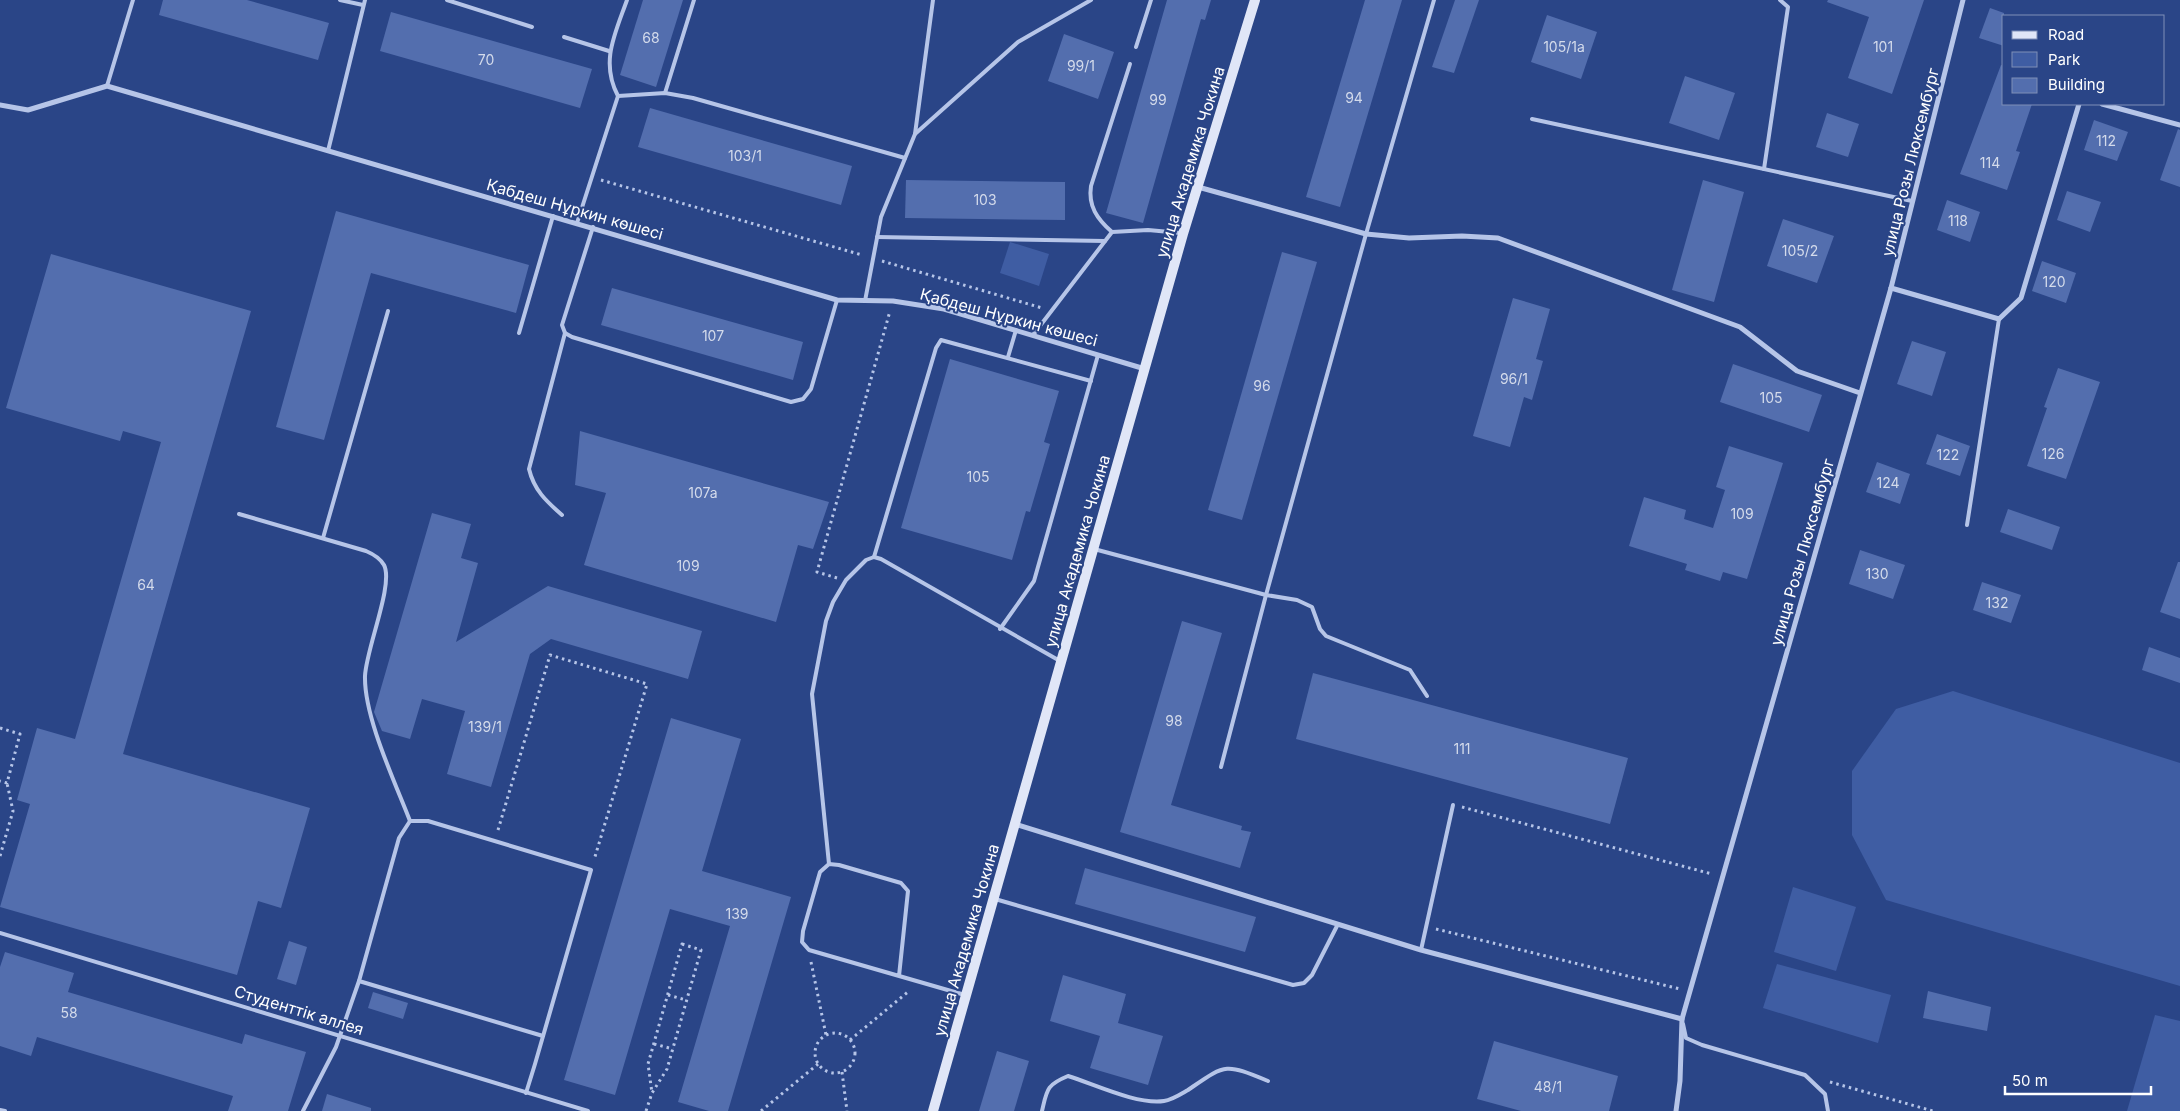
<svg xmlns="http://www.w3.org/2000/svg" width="2180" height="1111" viewBox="0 0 2180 1111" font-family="Inter,sans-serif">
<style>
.green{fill:#3f5da3}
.building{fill:#536eae}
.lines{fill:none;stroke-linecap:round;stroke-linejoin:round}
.path{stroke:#b6c5e8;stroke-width:3;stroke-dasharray:2.5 4;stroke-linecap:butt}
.service{stroke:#b6c5e8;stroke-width:4}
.minor{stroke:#b6c5e8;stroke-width:5}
.secondary{stroke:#e0e6f7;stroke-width:10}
.labels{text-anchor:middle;stroke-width:4;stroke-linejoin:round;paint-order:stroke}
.number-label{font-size:14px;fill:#d4dbeb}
.street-label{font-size:16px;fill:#fff;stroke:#2a4587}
</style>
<rect width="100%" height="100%" fill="#2a4587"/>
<g class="green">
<path d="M1010,242L1049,254L1039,286L1000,273Z"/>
<path d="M1953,691L2180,763V986L1886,900L1852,835V771L1896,709Z"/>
<path d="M1793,887L1856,907L1836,971L1774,952Z"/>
<path d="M1777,964L1891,995L1878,1043L1763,1008Z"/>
<path d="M2155,1015L2180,1021V1111H2127Z"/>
</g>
<g class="building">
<path d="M163,0H247L329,23L318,60L159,15Z"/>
<path d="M643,0H683L656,87L620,75Z"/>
<path d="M1167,0H1211L1205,20L1201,19L1143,223L1106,213Z"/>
<path d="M1365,0H1402L1340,207L1306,197Z"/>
<path d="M1455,0H1479L1454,73L1432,67Z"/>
<path d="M1828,0H1924L1892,94L1848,78L1869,17L1827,2Z"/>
<path d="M1990,8L2004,13V46L1979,38Z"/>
<path d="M391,12L592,69L580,108L380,51Z"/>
<path d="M1547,15L1597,32L1581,79L1531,62Z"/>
<path d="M1064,34L1114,52L1098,99L1048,81Z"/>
<path d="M2001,65L2004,66V104H2032L2016,151L2020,152L2007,190L1960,174Z"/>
<path d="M1685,76L1735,93L1719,140L1669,123Z"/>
<path d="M650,108L852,166L841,205L638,147Z"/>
<path d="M1827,113L1859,124L1848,157L1816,147Z"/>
<path d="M2094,120L2128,132L2117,161L2084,150Z"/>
<path d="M2178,129L2180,130V187L2160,180Z"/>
<path d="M906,180L1065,182V220L905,218Z"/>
<path d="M1703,180L1744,192L1714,302L1672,290Z"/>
<path d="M2067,191L2101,202L2090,232L2057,220Z"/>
<path d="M1947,200L1980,212L1970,242L1937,230Z"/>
<path d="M336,211L529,265L516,313L371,273L324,440L276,427Z"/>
<path d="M1783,219L1834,236L1817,283L1767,266Z"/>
<path d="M1282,252L1317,262L1242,520L1208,510Z"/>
<path d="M51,254L251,311L123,754L310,808L281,908L258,901L237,975L0,907L30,804L17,800L37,728L75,739L161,442L123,431L120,441L6,408Z"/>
<path d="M2042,261L2076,273L2066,303L2032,291Z"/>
<path d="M612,288L803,342L793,380L601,325Z"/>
<path d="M1513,298L1550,309L1536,359L1543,361L1532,400L1524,397L1510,447L1473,436Z"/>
<path d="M1912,341L1946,352L1932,396L1897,384Z"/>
<path d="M950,359L1059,391L1044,442L1050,444L1030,512L1026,511L1012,560L901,528Z"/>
<path d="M1733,364L1822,395L1809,432L1720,402Z"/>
<path d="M2058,368L2100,382L2066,479L2027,466L2047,408L2044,407Z"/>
<path d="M580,431L829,502L813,549L798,545L776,622L584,565L606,493L575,485Z"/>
<path d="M1937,434L1970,446L1960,476L1926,464Z"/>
<path d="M1729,446L1783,463L1747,579L1723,572L1720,581L1685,570L1687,564L1629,546L1644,497L1686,510L1684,519L1713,528L1725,490L1716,487Z"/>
<path d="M1877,462L1910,474L1900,504L1866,492Z"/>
<path d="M2008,509L2060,527L2052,550L2000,532Z"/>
<path d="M432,513L471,524L461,558L478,563L456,642L548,586L702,631L688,679L551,639L530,654L491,787L447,774L465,711L422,699L410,739L382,731L374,712Z"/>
<path d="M1860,550L1905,565L1893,599L1849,584Z"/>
<path d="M2178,562H2180V619L2160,612Z"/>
<path d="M1982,582L2021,595L2011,623L1973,610Z"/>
<path d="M1182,621L1222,633L1171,805L1242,826L1241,830L1251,832L1240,868L1120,832Z"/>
<path d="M2149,647L2180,658V683L2142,670Z"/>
<path d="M1313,673L1628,758L1610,824L1296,739Z"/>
<path d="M671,718L741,739L702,871L791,897L728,1111H709L678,1102L730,926L670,909L615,1095L564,1080Z"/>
<path d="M1085,868L1256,917L1245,952L1075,904Z"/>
<path d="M289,941L307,947L296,985L277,979Z"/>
<path d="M5,952L74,973L68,992L242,1044L245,1034L306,1052L288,1111H228L233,1096L37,1037L31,1056L0,1046V967Z"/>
<path d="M1063,975L1126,994L1118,1023L1163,1036L1148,1085L1090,1068L1100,1036L1050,1021Z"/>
<path d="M1928,991L1991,1007L1987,1031L1923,1018Z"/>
<path d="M373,992L408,1003L403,1019L368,1008Z"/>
<path d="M1494,1041L1618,1076L1609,1111H1521L1477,1099Z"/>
<path d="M997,1051L1029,1061L1014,1111H979Z"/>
<path d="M327,1094L371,1108V1111H322Z"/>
</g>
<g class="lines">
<g class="path">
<path d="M601,180L862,255"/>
<path d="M882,261L1042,308"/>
<path d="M837,578L817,572L890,311"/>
<path d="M0,728L20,734L7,783L0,781"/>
<path d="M1462,807L1712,874"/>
<path d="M498,830L550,655L647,684L594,860"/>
<path d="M0,856L13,811L7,783"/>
<path d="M1436,929L1680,989"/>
<path d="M682,944L701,950L667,1069L652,1093L648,1064Z"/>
<path d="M811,962L826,1035"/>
<path d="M668,995L686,1000"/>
<circle cx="835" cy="1053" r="20"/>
<path d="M850,1040L909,991"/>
<path d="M654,1044L673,1049"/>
<path d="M842,1072L847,1111"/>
<path d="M1830,1082L1933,1111"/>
<path d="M646,1111L652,1093"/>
<path d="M761,1111L818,1064"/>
</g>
<g class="service">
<path d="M340,0L363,5"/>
<path d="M447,0L532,27"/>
<path d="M564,37L609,51"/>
<path d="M1136,47L1151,0"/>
<path d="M107,86L133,0"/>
<path d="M665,93L694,0"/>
<path d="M618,96C600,62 615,34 627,0"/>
<path d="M1532,119L1912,201"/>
<path d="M915,134L933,0"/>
<path d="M328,151L365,0"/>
<path d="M1764,169L1788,7L1780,0"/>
<path d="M577,223L618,96L665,93L693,98L905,158"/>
<path d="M593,227L562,325L565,333L572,337L791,402L803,399L811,389L837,300"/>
<path d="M1112,232C1097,219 1088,206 1091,186L1130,64"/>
<path d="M877,237L1105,241"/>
<path d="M865,301L881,217L915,134L1018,42L1091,0"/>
<path d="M519,333L553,216"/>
<path d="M1033,335L1112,232L1148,230L1181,233"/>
<path d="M1008,357L1016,330"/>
<path d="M239,514L366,551C373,554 380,558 384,565C394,584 366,649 365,676C364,717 395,782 410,821"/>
<path d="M562,515C546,501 534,490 529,469L565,333"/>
<path d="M1967,525L1999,319"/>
<path d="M323,538L388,311"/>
<path d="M1094,549L1266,595L1221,767"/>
<path d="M874,557L936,348L941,340L1091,381"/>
<path d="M1000,629L1034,581L1098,355"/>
<path d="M1427,696L1410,670L1326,636L1320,629L1312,607L1297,600L1266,595L1366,234L1434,0"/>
<path d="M829,864L812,694L826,621L833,602L846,580L866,560L874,557L881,559L1060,661"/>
<path d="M995,899L1293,985L1304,983L1312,975L1338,924"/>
<path d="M0,933L588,1111"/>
<path d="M1421,950L1453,805"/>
<path d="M899,976L908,891L901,883L839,865L829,864L820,872L803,931L802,942L809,950L965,995"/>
<path d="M1683,1024L1686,1038L1702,1045L1805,1075L1825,1094L1828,1111"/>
<path d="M526,1093L535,1064L591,870L428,821H410L399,838L359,981L543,1036"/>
<path d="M0,1110L5,1111"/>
<path d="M303,1111L336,1047L359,981"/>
<path d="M1042,1111C1047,1090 1046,1085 1068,1076C1094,1084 1137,1105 1164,1101C1172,1100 1181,1094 1188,1090C1226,1064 1224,1063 1268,1081"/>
</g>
<g class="minor">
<path d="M2102,104L2180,125"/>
<path d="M0,105L28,110L107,86L837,300L893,301L944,309L1145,369"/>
<path d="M1198,187L1366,234L1409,238L1462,236L1498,238L1740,327L1797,371L1860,393"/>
<path d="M1891,288L1999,319L2021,298L2079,104"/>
<path d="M1015,824L1421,950L1682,1019"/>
<path d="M1676,1111L1680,1081L1682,1019L1891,288L1963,0"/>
</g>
<path class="secondary" d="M933,1111L1183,234L1255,0"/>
</g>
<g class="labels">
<g class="number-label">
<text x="651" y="43">68</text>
<text x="1564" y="52">105/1а</text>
<text x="1883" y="52">101</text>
<text x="486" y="65">70</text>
<text x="1081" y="71">99/1</text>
<text x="1354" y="103">94</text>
<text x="1158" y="105">99</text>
<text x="2106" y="146">112</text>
<text x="745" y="161">103/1</text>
<text x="1990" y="168">114</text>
<text x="985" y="205">103</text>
<text x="1958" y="226">118</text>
<text x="1800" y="256">105/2</text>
<text x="2054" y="287">120</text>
<text x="713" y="341">107</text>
<text x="1514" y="384">96/1</text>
<text x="1262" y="391">96</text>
<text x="1771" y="403">105</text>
<text x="2053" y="459">126</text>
<text x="1948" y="460">122</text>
<text x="978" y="482">105</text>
<text x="1888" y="488">124</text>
<text x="703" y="498">107а</text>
<text x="1742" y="519">109</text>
<text x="688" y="571">109</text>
<text x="1877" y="579">130</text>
<text x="146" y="590">64</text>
<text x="1997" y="608">132</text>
<text x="1174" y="726">98</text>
<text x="485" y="732">139/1</text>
<text x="1462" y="754">111</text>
<text x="737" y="919">139</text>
<text x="69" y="1018">58</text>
<text x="1548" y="1092">48/1</text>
</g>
<g class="street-label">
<text transform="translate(1190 162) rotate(-73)" y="6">улица Академика Чокина</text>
<text transform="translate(1910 162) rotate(-76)" y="6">улица Розы Люксембург</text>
<text transform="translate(575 209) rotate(16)" y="6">Қабдеш Нұркин көшесі</text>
<text transform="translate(1009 317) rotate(15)" y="6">Қабдеш Нұркин көшесі</text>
<text transform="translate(1077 551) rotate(-74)" y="6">улица Академика Чокина</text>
<text transform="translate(1802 552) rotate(-74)" y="6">улица Розы Люксембург</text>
<text transform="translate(966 940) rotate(-74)" y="6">улица Академика Чокина</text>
<text transform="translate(299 1010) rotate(17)" y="6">Студенттік аллея</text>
</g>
</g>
<rect x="2002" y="15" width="162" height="90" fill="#2a4587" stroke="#7f8fb7"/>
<rect x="2012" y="31" width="25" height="8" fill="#e0e6f7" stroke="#7f8fb7"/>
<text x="2048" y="40" font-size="15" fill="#ffffff">Road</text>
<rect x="2012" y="52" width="25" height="15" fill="#3f5da3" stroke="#7f8fb7"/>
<text x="2048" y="65" font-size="15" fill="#ffffff">Park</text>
<rect x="2012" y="78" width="25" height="15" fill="#536eae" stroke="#7f8fb7"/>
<text x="2048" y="90" font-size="15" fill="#ffffff">Building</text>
<path d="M2005 1086v8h146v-8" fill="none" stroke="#ffffff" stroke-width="2.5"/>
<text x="2012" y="1086" font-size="15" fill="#ffffff" stroke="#2a4587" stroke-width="4" paint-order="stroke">50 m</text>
</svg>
